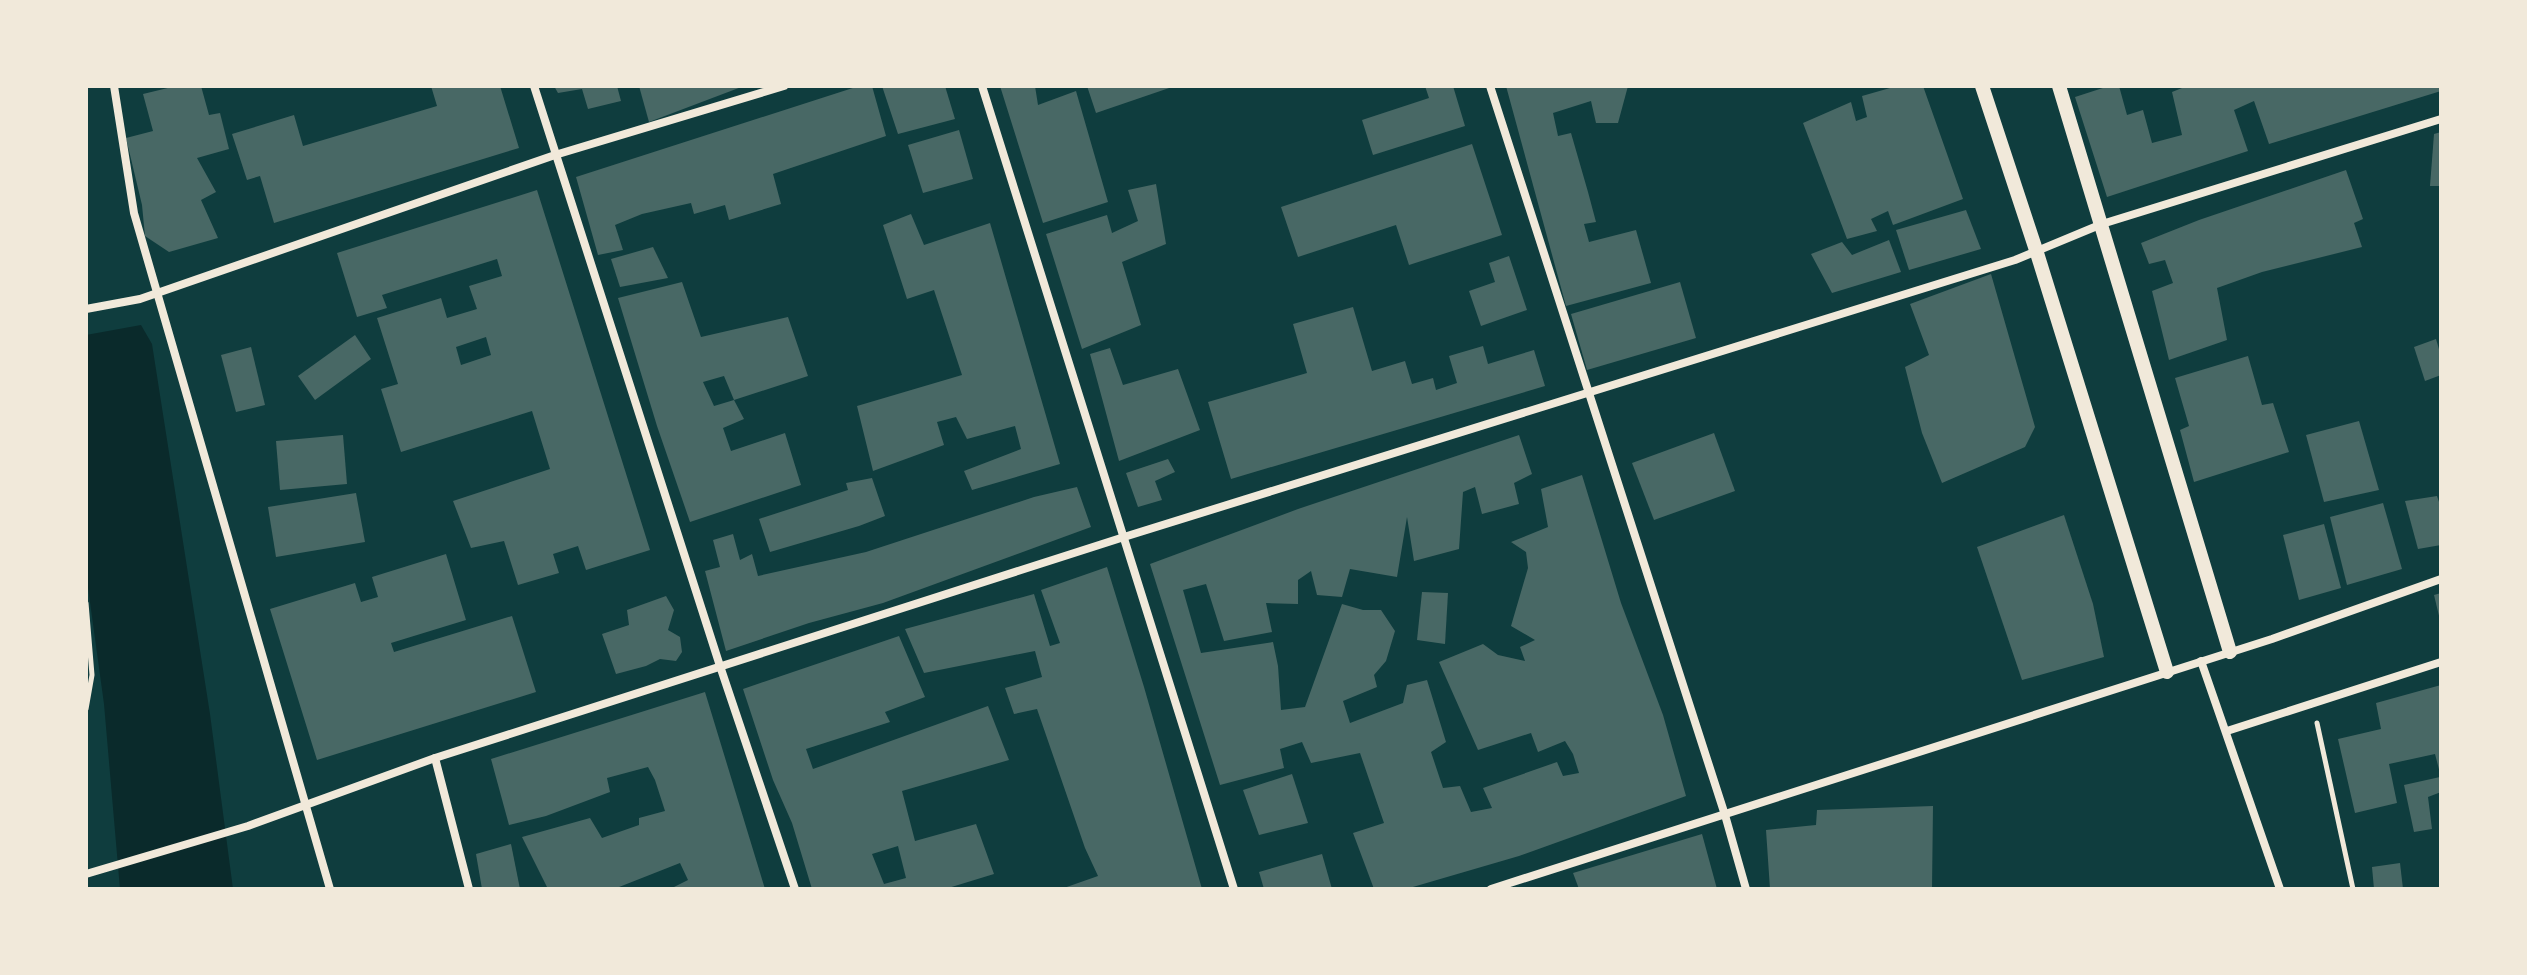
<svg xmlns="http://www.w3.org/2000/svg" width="2527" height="975" viewBox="0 0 2527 975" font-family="'Noto Sans',sans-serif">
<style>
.water{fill:#0a2a2b}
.building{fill:#486865;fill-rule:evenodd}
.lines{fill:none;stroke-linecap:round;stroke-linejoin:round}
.path{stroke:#f1e9da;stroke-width:5}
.minor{stroke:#f1e9da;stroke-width:8}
.tertiary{stroke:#f1e9da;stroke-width:14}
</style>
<rect width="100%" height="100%" fill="#0f3d3e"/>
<path class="water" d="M141,325L152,344L210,714L233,889H120L104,704L86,573V335Z"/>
<g class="building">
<path d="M176,86H201L209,115L220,113L229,149L197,158L216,192L201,200L218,238L169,252L145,236L142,205L126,138L153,131L143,94Z"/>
<path d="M431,86H500L519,148L274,223L260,176L247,180L232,134L294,115L303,146L437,106Z"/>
<path d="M554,86H617L621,101L588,109L582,89L558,93Z"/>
<path d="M639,86H744L649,122Z"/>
<path d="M859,86H872L886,136L773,174L781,204L729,220L725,205L694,214L691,203L642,214L615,225L623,250L598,255L576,177Z"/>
<path d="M882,86H945L955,119L898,134Z"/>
<path d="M1000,86H1035L1038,105L1076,91L1108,202L1043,223Z"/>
<path d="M1087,86H1175L1096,113Z"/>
<path d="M1425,86H1453L1465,126L1373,155L1362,120L1429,98Z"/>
<path d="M1506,86H1628L1618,123H1596L1591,101L1553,113L1558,136L1571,133L1588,192L1596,222L1584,224L1589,242L1636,230L1651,283L1566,306Z"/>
<path d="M1897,86H1923L1963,199L1893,225L1888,211L1871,219L1877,231L1847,239L1803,123L1851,102L1856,121L1867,117L1862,96Z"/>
<path d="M2109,86H2119L2127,115L2143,110L2152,143L2182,135L2172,92L2187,86H2441V91L2269,144L2254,101L2234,110L2248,151L2107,197L2075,97Z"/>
<path d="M959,130L973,179L923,193L908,145Z"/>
<path d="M2441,132V186H2430L2434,134Z"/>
<path d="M1472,144L1502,235L1409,265L1396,225L1298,257L1281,207Z"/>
<path d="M2346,170L2363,219L2354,223L2362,247L2262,272L2217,288L2227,340L2169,360L2152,291L2173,283L2165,260L2149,264L2141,243L2199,220Z"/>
<path d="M1156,184L1166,244L1122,262L1141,325L1082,349L1046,234L1107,215L1112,233L1138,221L1128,190Z"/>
<path d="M537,190L650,550L586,570L578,546L553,554L559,573L518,585L504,541L471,548L453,501L550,469L532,411L401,452L381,389L398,384L377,318L441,298L447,318L477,309L469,286L502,276L497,259L382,295L387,308L357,317L337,253ZM486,337L491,355L461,365L456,347Z"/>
<path d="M1966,210L1981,249L1909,270L1896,230Z"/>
<path d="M911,214L924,245L990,223L1060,464L972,490L964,471L1021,449L1015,426L967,439L956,417L937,422L944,445L873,471L857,406L962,375L934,290L907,299L883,225Z"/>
<path d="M1889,240L1901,272L1832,293L1811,254L1842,242L1852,255Z"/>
<path d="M653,247L668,278L620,287L611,259Z"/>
<path d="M1509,256L1527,310L1481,326L1469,291L1495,282L1489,263Z"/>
<path d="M1991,274L2035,427L2025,447L1942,483L1922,433L1905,367L1929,355L1910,304Z"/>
<path d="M682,282L701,337L788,317L808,376L734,400L724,376L703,382L714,406L734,400L744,419L723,428L731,451L785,433L801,485L690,522L657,426L618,298Z"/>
<path d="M1680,282L1696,338L1587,370L1571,314Z"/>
<path d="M1353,307L1372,371L1405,361L1412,384L1433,378L1436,390L1457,383L1449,356L1483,346L1488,364L1534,350L1545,386L1231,479L1208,402L1307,373L1293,324Z"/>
<path d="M355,335L371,359L315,400L298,376Z"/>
<path d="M2436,339L2441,356V375L2425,381L2414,347Z"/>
<path d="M251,347L265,405L236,412L221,355Z"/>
<path d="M1110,348L1123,385L1178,369L1200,430L1119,461L1090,354Z"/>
<path d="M2248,356L2262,405L2273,403L2289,452L2194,482L2180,430L2189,426L2175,378Z"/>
<path d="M2359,421L2379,490L2324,502L2306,435Z"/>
<path d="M1714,433L1735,491L1654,520L1632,463Z"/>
<path d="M343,435L347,484L280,490L276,441Z"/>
<path d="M1519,435L1532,474L1514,483L1519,504L1482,514L1475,487L1463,492L1459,549L1414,561L1407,517L1397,577L1350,569L1342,597L1317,595L1311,571L1298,580V604L1266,603L1272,632L1224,641L1206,584L1183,590L1201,653L1273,642L1278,666L1281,710L1305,707L1342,604L1363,610H1381L1395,631L1386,661L1374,675L1377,687L1343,701L1350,723L1403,703L1407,685L1427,680L1446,742L1431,752L1443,788L1460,786L1471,812L1492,808L1483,788L1557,762L1563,776L1579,773L1573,754L1565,741L1538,752L1531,733L1478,750L1439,662L1483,644L1498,655L1525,661L1520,647L1535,640L1511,626L1528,568L1526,552L1511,542L1548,527L1541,489L1582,475L1621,603L1663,715L1686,796L1519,856L1406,889H1374L1353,833L1384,823L1360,753L1311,763L1302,742L1280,749L1284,768L1220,785L1150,564L1298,509Z"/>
<path d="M1168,459L1175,472L1155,481L1162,500L1138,507L1126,473Z"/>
<path d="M872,478L885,516L859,526L770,552L759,519L848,490L846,483Z"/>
<path d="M1077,487L1091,527L883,603L809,623L726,651L705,571L720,567L713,540L733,534L740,560L752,554L758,576L866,552L1034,497Z"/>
<path d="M356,493L365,542L276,557L268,507Z"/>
<path d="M2437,496L2441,508V545L2418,549L2405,501Z"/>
<path d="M2383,503L2402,569L2347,585L2330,517Z"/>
<path d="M2064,515L2093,604L2104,657L2022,680L1977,547Z"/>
<path d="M2324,524L2341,588L2299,600L2283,535Z"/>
<path d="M446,554L466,620L391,643L394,652L512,616L536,692L317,760L270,609L355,583L361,602L378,597L372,577Z"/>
<path d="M1107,567L1144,687L1202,889H1061L1098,876L1085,848L1037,709L1014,714L1005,688L1042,677L1035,651L924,673L905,629L1034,594L1050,646L1060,643L1041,590Z"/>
<path d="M1422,592L1448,593L1445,644L1417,640Z"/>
<path d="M2441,593V620H2440L2434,595Z"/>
<path d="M666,596L674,610L668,630L680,637L682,652L676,661L660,659L646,666L616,674L602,634L629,625L627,610Z"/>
<path d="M899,636L925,697L885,712L890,722L806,749L813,769L988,706L1009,760L902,791L915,841L976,824L994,874L945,889H812L792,823L773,780L743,689ZM898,846L906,878L884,884L872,854Z"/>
<path d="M2441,685V777L2435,754L2389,764L2397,803L2355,813L2338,739L2381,729L2376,703Z"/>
<path d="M705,692L765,889H670L688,880L680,863L614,889H548L522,837L590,818L602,838L639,825V818L665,811L655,780L648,767L607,778L610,792L546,816L509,825L491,759Z"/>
<path d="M1292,774L1308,823L1259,835L1243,790Z"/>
<path d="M2440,777L2441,792L2428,797L2432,829L2414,832L2404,785Z"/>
<path d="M1933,806L1932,889H1770L1766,830L1816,825L1817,810Z"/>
<path d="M1702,834L1717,889H1579L1573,873Z"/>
<path d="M511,844L520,889H482L476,854Z"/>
<path d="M1322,854L1332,889H1264L1259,872Z"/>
<path d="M2400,863L2403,889H2374L2372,867Z"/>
</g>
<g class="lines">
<g class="path">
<path d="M86,603L92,675L86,709"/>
<path d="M2317,723L2353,889"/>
</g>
<g class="minor">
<path d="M114,86L134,213L330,889"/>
<path d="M534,86L720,666L795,889"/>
<path d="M982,86L1234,889"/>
<path d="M1490,86L1725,815L1746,889"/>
<path d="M86,309L140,299L555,155L784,86"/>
<path d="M2201,661L2280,889"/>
<path d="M2227,731L2441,662"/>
<path d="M435,758L469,889"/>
<path d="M86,874L248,826L435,758L1124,537L2015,260L2102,224L2441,119"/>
<path d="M1491,889L2272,639L2441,579"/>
</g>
<g class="tertiary">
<path d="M1982,86L2037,253L2167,672"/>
<path d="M2059,86L2230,652"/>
</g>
</g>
<rect width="2527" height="975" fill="none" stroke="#f1e9da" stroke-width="176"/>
</svg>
